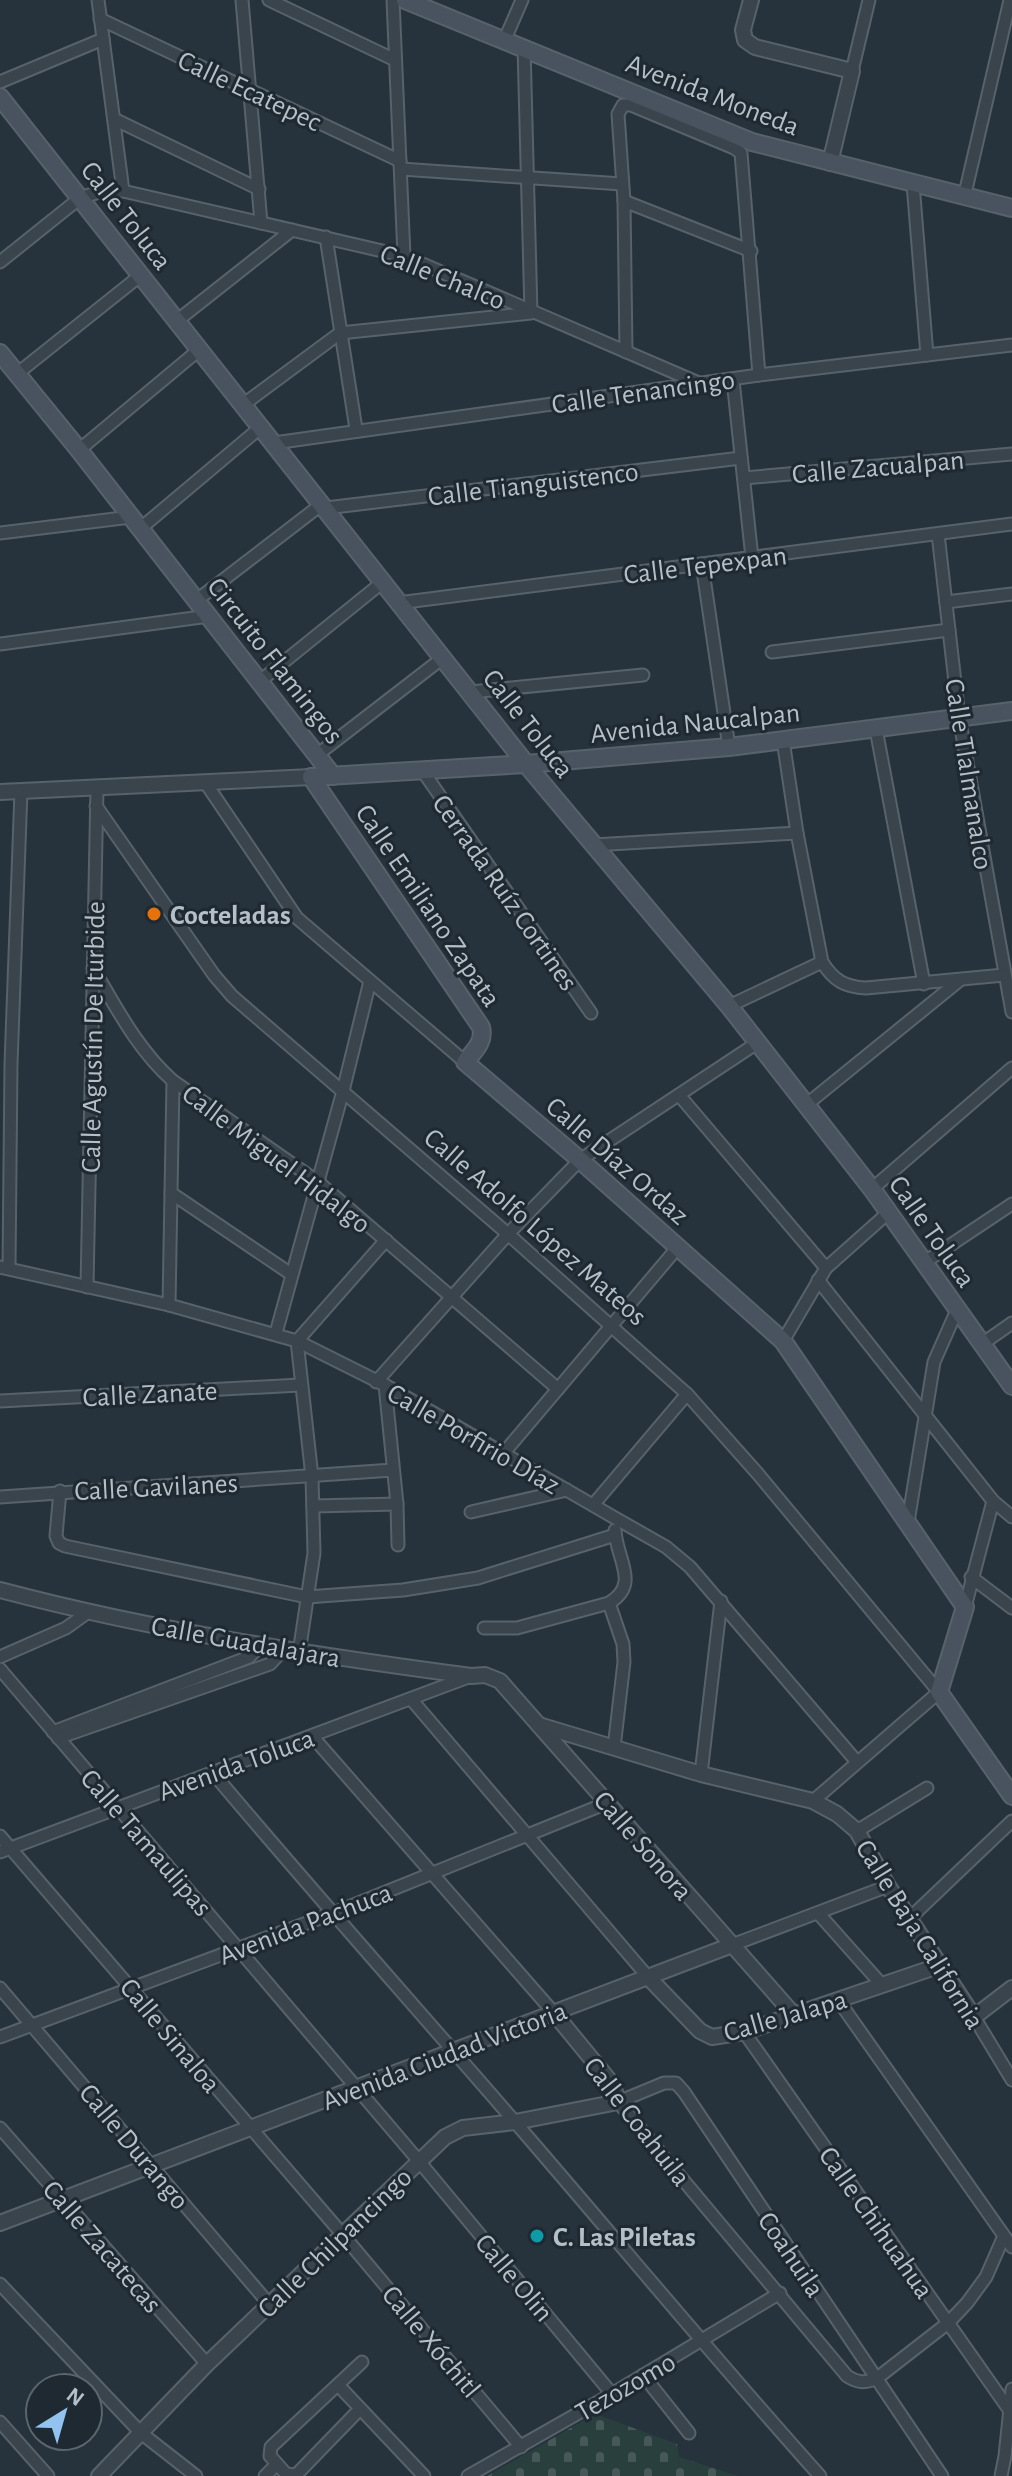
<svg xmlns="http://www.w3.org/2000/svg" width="1012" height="2476" viewBox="0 0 1012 2476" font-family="'Alegreya Sans',sans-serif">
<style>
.cemetery{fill:url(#cemetery-stones)}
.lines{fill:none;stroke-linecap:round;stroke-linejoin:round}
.minor-casing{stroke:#57626a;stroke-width:15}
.tertiary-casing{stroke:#57626a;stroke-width:18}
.secondary-casing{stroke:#57626a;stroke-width:20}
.minor{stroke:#39444c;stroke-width:11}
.tertiary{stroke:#39444c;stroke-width:14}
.secondary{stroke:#48535f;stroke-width:16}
.food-dot{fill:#e8710a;stroke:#1e2931;stroke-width:3}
.culture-dot{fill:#0f9aa8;stroke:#1e2931;stroke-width:3}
.labels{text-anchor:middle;stroke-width:6;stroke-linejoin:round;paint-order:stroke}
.street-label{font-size:28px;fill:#b5bfc7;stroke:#1e2931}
.poi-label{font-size:28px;font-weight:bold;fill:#b5bfc7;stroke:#1e2931;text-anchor:start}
</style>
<defs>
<pattern id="cemetery-stones" width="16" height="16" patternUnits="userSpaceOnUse" patternTransform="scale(2)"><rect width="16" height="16" fill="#293f3d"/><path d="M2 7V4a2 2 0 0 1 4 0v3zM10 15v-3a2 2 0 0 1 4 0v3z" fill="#465958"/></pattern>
</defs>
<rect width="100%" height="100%" fill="#26323c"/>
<path class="cemetery" d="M595,2414L677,2444L679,2457L738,2476H487Z"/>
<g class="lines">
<defs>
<g id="minor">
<path d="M98,0L123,191"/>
<path d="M242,0L261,223"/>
<path d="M269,0L395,60"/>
<path d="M393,0L404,256"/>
<path d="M100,19L400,161"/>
<path d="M505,39L522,0"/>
<path d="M852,71L869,0"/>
<path d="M0,82L103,39"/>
<path d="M114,119L259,189"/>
<path d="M401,169L622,184"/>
<path d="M913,184L927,355"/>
<path d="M964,198L1010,0"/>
<path d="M624,201L751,251"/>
<path d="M326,237L356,429"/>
<path d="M0,262L80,198L102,191H123L404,256L701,384"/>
<path d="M178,320L292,230"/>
<path d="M626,352L624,201L618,114L623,105H631L734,148L741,153L759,375"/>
<path d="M18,373L141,275"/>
<path d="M733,380L752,558"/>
<path d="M244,404L340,333L531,313L524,47"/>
<path d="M274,443L759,375L1012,345"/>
<path d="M79,450L200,349"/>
<path d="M744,478L1012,454"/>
<path d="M326,508L741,458"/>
<path d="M141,528L261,427"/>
<path d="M0,533L131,517"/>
<path d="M938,534L959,717L1012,1012"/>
<path d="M702,564L729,747"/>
<path d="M197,600L322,504"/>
<path d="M946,602L1012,594"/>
<path d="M398,603L1012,524"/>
<path d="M0,644L209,616"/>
<path d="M772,652L949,630"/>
<path d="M259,682L384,581"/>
<path d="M471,692L643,675"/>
<path d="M876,729L924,984"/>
<path d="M783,740L797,833L822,962C834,981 845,987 866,988L1004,975"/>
<path d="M317,755L444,657"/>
<path d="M422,770L591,1013"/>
<path d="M205,782L297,918L465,1062"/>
<path d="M96,806L214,975L232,996L508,1234L687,1394L758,1474L939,1692L813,1801"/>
<path d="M593,845L797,833"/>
<path d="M93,968C117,1009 138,1050 173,1081L318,1182L558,1389"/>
<path d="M729,1006L822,962"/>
<path d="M679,1095L826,1268"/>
<path d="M806,1105L960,980"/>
<path d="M872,1189L1012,1068"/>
<path d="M171,1193L291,1274"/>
<path d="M925,1262L1012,1204"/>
<path d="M0,1267L169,1305L297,1341L385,1385L615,1518L666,1547L690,1567L857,1762"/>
<path d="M9,1268L11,1064L21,791"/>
<path d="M818,1280L993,1501L1012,1517"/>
<path d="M87,1287L97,788"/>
<path d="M169,1305L173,1081"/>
<path d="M276,1333L343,1091L370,981"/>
<path d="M783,1341L826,1268L889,1212"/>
<path d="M982,1344L1012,1323"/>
<path d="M376,1382L508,1234L580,1160L757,1043"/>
<path d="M385,1385L397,1504L398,1545"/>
<path d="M0,1401L300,1385"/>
<path d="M503,1454L678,1247"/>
<path d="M60,1491L56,1536L59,1543L65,1546L307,1597L403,1590L478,1578L615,1535"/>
<path d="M0,1497L393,1470"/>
<path d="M593,1505L687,1394"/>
<path d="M313,1506L397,1504"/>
<path d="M471,1512L567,1490"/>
<path d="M908,1522L934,1362L957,1310"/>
<path d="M971,1577L1012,1608"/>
<path d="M609,1603L623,1644L624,1662L614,1748"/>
<path d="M965,1607L993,1501"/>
<path d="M484,1628H517L609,1603C641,1584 616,1559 615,1530"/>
<path d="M299,1653L314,1553L312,1477L297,1341L386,1240"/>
<path d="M0,1657L66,1628L87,1613"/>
<path d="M0,1669L418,2160L612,2394"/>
<path d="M411,1699L648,1977"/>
<path d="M53,1732L249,1657L260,1646"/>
<path d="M312,1736L554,2013"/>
<path d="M58,1738L270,1664L283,1650"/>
<path d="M213,1773C312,1891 414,2005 515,2122C617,2240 716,2360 820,2476"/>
<path d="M701,1774L721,1601"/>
<path d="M857,1831L927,1788"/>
<path d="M0,1836L343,2235L521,2447"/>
<path d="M0,1852L471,1676"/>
<path d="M818,1913L882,1985"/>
<path d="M909,1919L1012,1821"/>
<path d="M732,1945L888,1886"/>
<path d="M0,1988L269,2304"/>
<path d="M838,2000L1012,2247"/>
<path d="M974,2017L1012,2080"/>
<path d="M744,2032L1010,2411"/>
<path d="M0,2037L331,1914L607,1803"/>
<path d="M0,2128L207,2364"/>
<path d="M0,2284L141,2433L196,2476"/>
<path d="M643,2375L689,2433"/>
<path d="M339,2386L424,2476"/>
<path d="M360,2409L296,2475L286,2474L270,2456L271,2447L362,2362"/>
<path d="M0,2422L48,2476"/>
<path d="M265,2476L277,2464"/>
<path d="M468,2476L612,2394L780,2293"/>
<path d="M942,2476L684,2092L676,2083H664L618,2102L847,2376C858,2383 864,2383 876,2379L948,2323L967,2303L986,2277L1004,2236"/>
<path d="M1001,2476L1005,2456L1012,2389"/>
</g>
<g id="tertiary">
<path d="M751,0L743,30L745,40L755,47L852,71L830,163"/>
<path d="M0,792L311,777"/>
<path d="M0,1590C155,1631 313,1655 471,1676L485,1675L500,1681L794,2015"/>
<path d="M539,1725L701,1774L813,1801L837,1814L857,1831L888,1886L974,2017L1012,1988"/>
<path d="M648,1977L700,2031L712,2037L744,2032L941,1965"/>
<path d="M0,2223L732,1945"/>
<path d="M99,2476L207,2364L445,2137L463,2128L515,2122L618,2102L613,2085L554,2013"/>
</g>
<g id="secondary">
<path d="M405,0L752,142L1012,208"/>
<path d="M0,97L526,764L729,1006L872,1189L1012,1386"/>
<path d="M0,353L79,450L333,776"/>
<path d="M311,777L481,1027C485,1042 474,1051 465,1062L580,1160L783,1341L965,1607L939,1692L1012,1796"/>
<path d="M311,777L526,764L729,747L1012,711"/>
</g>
</defs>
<use href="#minor" class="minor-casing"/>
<use href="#tertiary" class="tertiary-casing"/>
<use href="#secondary" class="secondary-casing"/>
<use href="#minor" class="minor"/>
<use href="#tertiary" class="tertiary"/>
<use href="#secondary" class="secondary"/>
</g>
<circle class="food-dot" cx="154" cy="914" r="8"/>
<circle class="culture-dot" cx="537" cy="2236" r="8"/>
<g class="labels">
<g class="street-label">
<text transform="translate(250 90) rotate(25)" y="10">Calle Ecatepec</text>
<text transform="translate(713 94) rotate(21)" y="10">Avenida Moneda</text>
<text transform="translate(127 215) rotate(52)" y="10">Calle Toluca</text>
<text transform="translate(443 276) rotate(22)" y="10">Calle Chalco</text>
<text transform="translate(643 391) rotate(-8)" y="10">Calle Tenancingo</text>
<text transform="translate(878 466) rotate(-5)" y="10">Calle Zacualpan</text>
<text transform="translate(533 483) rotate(-7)" y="10">Calle Tianguistenco</text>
<text transform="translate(705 564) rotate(-7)" y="10">Calle Tepexpan</text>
<text transform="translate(276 660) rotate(52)" y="10">Circuito Flamingos</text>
<text transform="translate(695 722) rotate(-6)" y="10">Avenida Naucalpan</text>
<text transform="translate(529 723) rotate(52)" y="10">Calle Toluca</text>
<text transform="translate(970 774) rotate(81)" y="10">Calle Tlalmanalco</text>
<text transform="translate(506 892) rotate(55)" y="10">Cerrada Ruíz Cortines</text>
<text transform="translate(429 905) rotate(56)" y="10">Calle Emiliano Zapata</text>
<text transform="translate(92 1037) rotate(-89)" y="10">Calle Agustín De Iturbide</text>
<text transform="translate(277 1158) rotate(37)" y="10">Calle Miguel Hidalgo</text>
<text transform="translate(618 1160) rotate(41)" y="10">Calle Díaz Ordaz</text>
<text transform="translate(536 1226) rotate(41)" y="10">Calle Adolfo López Mateos</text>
<text transform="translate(933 1231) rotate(55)" y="10">Calle Toluca</text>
<text transform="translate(150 1393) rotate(-3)" y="10">Calle Zanate</text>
<text transform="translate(474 1438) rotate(30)" y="10">Calle Porfirio Díaz</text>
<text transform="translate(156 1486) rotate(-3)" y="10">Calle Gavilanes</text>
<text transform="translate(246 1641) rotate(10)" y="10">Calle Guadalajara</text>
<text transform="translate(236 1764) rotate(-20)" y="10">Avenida Toluca</text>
<text transform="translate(147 1842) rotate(49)" y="10">Calle Tamaulipas</text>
<text transform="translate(644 1845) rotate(49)" y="10">Calle Sonora</text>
<text transform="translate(305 1923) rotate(-21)" y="10">Avenida Pachuca</text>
<text transform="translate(921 1934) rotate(58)" y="10">Calle Baja California</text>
<text transform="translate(785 2015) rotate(-16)" y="10">Calle Jalapa</text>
<text transform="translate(171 2035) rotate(50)" y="10">Calle Sinaloa</text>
<text transform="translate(444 2055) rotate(-21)" y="10">Avenida Ciudad Victoria</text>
<text transform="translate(638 2121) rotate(52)" y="10">Calle Coahuila</text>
<text transform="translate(135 2146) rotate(50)" y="10">Calle Durango</text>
<text transform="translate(877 2222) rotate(55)" y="10">Calle Chihuahua</text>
<text transform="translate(334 2242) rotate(-44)" y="10">Calle Chilpancingo</text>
<text transform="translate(103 2246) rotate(49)" y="10">Calle Zacatecas</text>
<text transform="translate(792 2254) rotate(56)" y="10">Coahuila</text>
<text transform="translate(515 2277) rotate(50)" y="10">Calle Olin</text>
<text transform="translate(432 2341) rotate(50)" y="10">Calle Xóchitl</text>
<text transform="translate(625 2386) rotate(-30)" y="10">Tezozomo</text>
</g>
<g class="poi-label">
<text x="170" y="924">Cocteladas</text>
<text x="553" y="2246">C. Las Piletas</text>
</g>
</g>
<g transform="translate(64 2412) rotate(37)"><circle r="38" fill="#1e2931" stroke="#5a656d" stroke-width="2"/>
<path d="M0-6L14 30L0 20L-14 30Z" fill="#92c3f0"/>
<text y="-12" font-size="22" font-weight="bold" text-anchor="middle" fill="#b5bfc7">N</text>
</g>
</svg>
